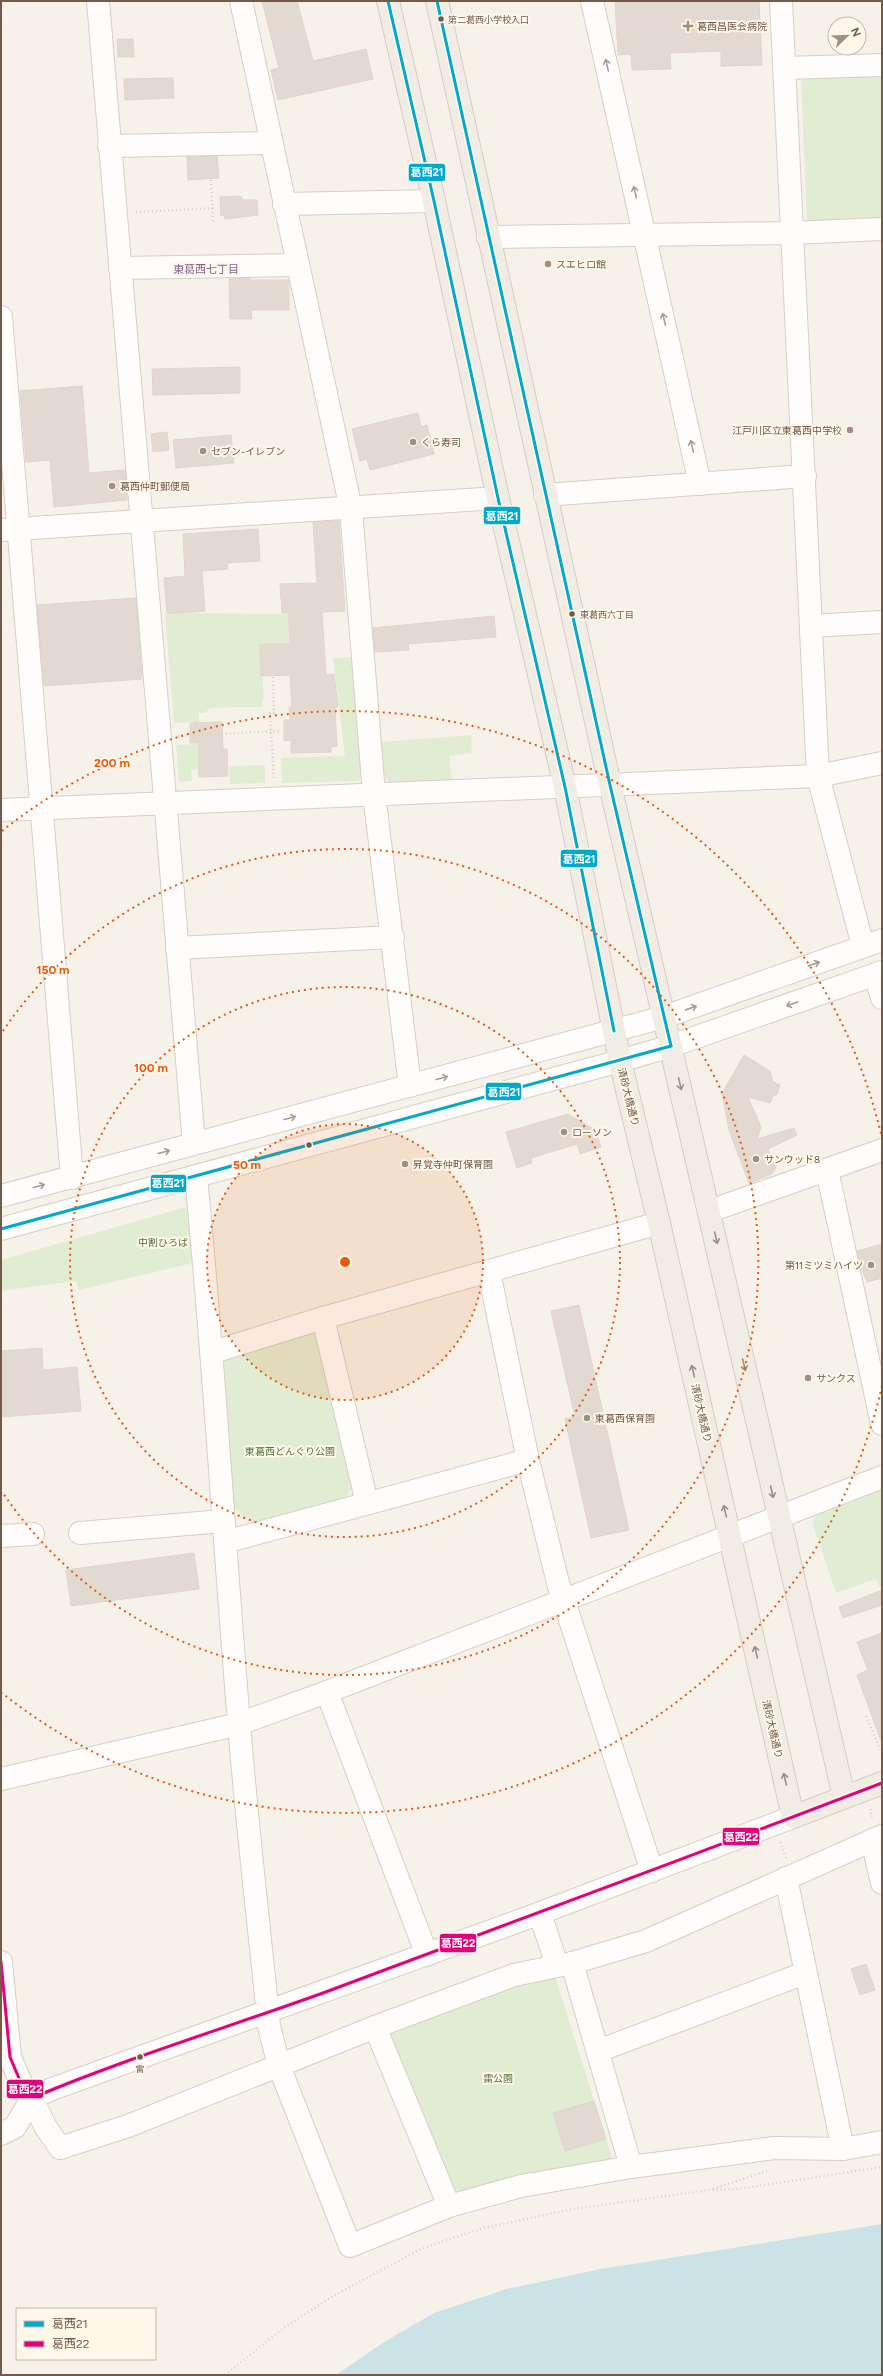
<svg xmlns="http://www.w3.org/2000/svg" width="883" height="2376" viewBox="0 0 883 2376" font-family="Figtree,'Noto Sans JP',sans-serif">
<style>
.green{fill:#e1edd3}
.water{fill:#cbe3e6}
.building{fill:#e2dad1;stroke:#dfd5cb}
.lines{fill:none;stroke-linecap:round;stroke-linejoin:round}
.minor-casing{stroke:#d5cfc7;stroke-width:24}
.major-casing{stroke:#d5ccc5;stroke-width:24}
.path{stroke:#d7d0c9;stroke-width:2.5;stroke-dasharray:1 3;stroke-linecap:butt}
.minor{stroke:#fefdfc;stroke-width:22}
.major{stroke:#f2ede4;stroke-width:22}
.bus-1-casing{stroke:#fff7e9;stroke-width:6}
.bus-2-casing{stroke:#fff7e9;stroke-width:6}
.bus-1{stroke:#00a9ce;stroke-width:3}
.bus-2{stroke:#e5007d;stroke-width:3}
.oneway{stroke:#ab9b91}
.oneway2{stroke:#9f8d7f}
.ring{fill:none;stroke:#e8590c;stroke-width:2;stroke-dasharray:2 4}
.bus-dot{fill:#735a49;stroke:#fff7e9;stroke-width:1.5}
.poi-dot{fill:#a18f81;stroke:#fff7e9;stroke-width:1.5}
.labels{text-anchor:middle;stroke-width:4;stroke-linejoin:round;paint-order:stroke}
.bus-label{font-size:9px;fill:#735a49;stroke:#fff7e9;text-anchor:start}
.poi-label{font-size:10px;fill:#735a49;stroke:#fff7e9;text-anchor:start}
.street-label{font-size:10px;fill:#735a49;stroke:#fff7e9}
.park-label{font-size:10px;fill:#507842;stroke:#fff7e9}
.neighbourhood-label{font-size:11px;fill:#886596;stroke:#fff7e9}
.centre{fill:#e8590c;stroke:#fff7e9;stroke-width:2}
.ring-label{font-size:12px;text-anchor:middle;font-weight:bold;fill:#e8590c;stroke:#fff7e9;stroke-width:4;stroke-linejoin:round;paint-order:stroke}
.line-badge{stroke:#fff7e9;stroke-width:1.5}
.badge-label{font-size:11px;text-anchor:middle;font-weight:bold;fill:#fff}
</style>
<rect width="100%" height="100%" fill="#f6f2e9"/>
<g class="green">
<path d="M882,75V220L807,223L801,81L808,77Z"/>
<path d="M192,613L288,614L289,642L260,643L264,699H262V707L210,708L205,713H199V722L174,723L165,615Z"/>
<path d="M352,657L362,777L358,781L282,783L281,758L345,756L333,658Z"/>
<path d="M471,735L472,753L449,756L452,780L389,782L382,773L380,742Z"/>
<path d="M197,744L198,769L191,770L192,781L179,782L176,745Z"/>
<path d="M265,765V783L230,784L229,766Z"/>
<path d="M186,1207L193,1263L79,1290L76,1281L1,1291V1260Z"/>
<path d="M317,1330L358,1480L345,1498L253,1524L233,1507L223,1356Z"/>
<path d="M882,1489V1590L876,1579L836,1593L812,1522L819,1513Z"/>
<path d="M553,1970L612,2157L605,2165L461,2194L452,2190L389,2034L391,2027Z"/>
</g>
<path class="water" d="M882,2224V2375H336L384,2342L434,2313L507,2289L601,2269Z"/>
<g class="building">
<path d="M262,1H297L313,61L366,49L373,79L278,100L271,70L279,68Z"/>
<path d="M615,1H759L762,65L721,66V51L670,53L671,69L632,70L631,54L618,55Z"/>
<path d="M117,39H133L134,57H118Z"/>
<path d="M173,78L174,98L125,100L124,79Z"/>
<path d="M217,156L219,178L188,180L187,157Z"/>
<path d="M240,196L243,200H257L258,215L225,219L224,215L221,216L220,197Z"/>
<path d="M250,278V280H289V310H251L252,319H230L229,279Z"/>
<path d="M240,367V393L153,395L152,369Z"/>
<path d="M82,386L89,473L125,470L127,500L54,507L50,460L26,462L20,391Z"/>
<path d="M418,413L421,427L427,425L434,454L370,470L367,459L360,461L352,429Z"/>
<path d="M167,432L169,450L153,452L151,434Z"/>
<path d="M231,435L234,463L176,468L173,440Z"/>
<path d="M339,521L345,611L322,612L326,675L334,674L337,699L338,707H335L337,746L331,747V752L291,753V740L284,741V720H290L289,707H292L290,675L261,676L260,644L290,643L288,613H282L280,584L317,583L313,522Z"/>
<path d="M258,529L260,561L227,563L228,569L202,571L205,611L167,614L164,578L185,576L183,534Z"/>
<path d="M136,598L142,679L44,686L37,605Z"/>
<path d="M494,616L496,637L408,644L409,650L375,652L373,628Z"/>
<path d="M222,722L223,749H227L228,776L199,777L198,743H190V723Z"/>
<path d="M744,1055L770,1071L773,1082L780,1085L777,1094L773,1096L770,1103L748,1097L761,1127L757,1139L794,1128L797,1135L768,1149L776,1168L772,1174L749,1183L729,1130L722,1094Z"/>
<path d="M568,1114L595,1130L601,1147L580,1154L577,1144L531,1158L532,1163L517,1168L506,1132Z"/>
<path d="M882,1244V1278L867,1282L862,1270L857,1251Z"/>
<path d="M579,1305L629,1530L591,1538L565,1419L575,1417L551,1311Z"/>
<path d="M42,1348L43,1370L77,1367L81,1411L1,1417V1351Z"/>
<path d="M194,1553L199,1589L71,1606L66,1570Z"/>
<path d="M882,1590V1605L843,1618L839,1607Z"/>
<path d="M882,1633V1741H881L857,1675L868,1670L857,1642Z"/>
<path d="M866,1964L875,1990L860,1995L851,1969Z"/>
<path d="M594,2101L606,2139L565,2151L553,2113Z"/>
</g>
<g class="lines">
<defs>
<g id="minor">
<path d="M98,1L194,1144"/>
<path d="M241,1L351,509L374,794L410,1086"/>
<path d="M592,1L700,484"/>
<path d="M781,1L818,776L863,946"/>
<path d="M785,68L882,65"/>
<path d="M109,146L271,143"/>
<path d="M284,204L434,201"/>
<path d="M488,237L791,233L882,229"/>
<path d="M120,268L297,265"/>
<path d="M1,317L72,1178"/>
<path d="M545,495L805,476"/>
<path d="M1,530L498,498"/>
<path d="M811,626L882,622"/>
<path d="M1,810L818,776L882,763"/>
<path d="M177,948L393,937"/>
<path d="M875,975L882,998"/>
<path d="M827,1170L882,1424"/>
<path d="M196,1177C214,1359 224,1542 239,1724C247,1825 259,1926 269,2026L279,2066L350,2246L449,2206L521,2186L631,2167L775,2148L843,2149L882,2142"/>
<path d="M1,1196L664,1017L882,940"/>
<path d="M710,1211L882,1150"/>
<path d="M1,1229L620,1061L671,1046L882,972"/>
<path d="M489,1272L528,1460L558,1583L652,1871"/>
<path d="M323,1318L367,1503"/>
<path d="M213,1352L323,1318L659,1223"/>
<path d="M80,1533L223,1521"/>
<path d="M1,1536L33,1534"/>
<path d="M225,1542L528,1460"/>
<path d="M327,1692L427,1955"/>
<path d="M1,1779L239,1724L327,1692L882,1477"/>
<path d="M872,1840L882,1883"/>
<path d="M786,1878L843,2149"/>
<path d="M540,1914L557,1965"/>
<path d="M1,1962L10,2057L21,2083L32,2098L45,2126L60,2148L128,2126L375,2027L514,1975L572,1963L646,1941L882,1836"/>
<path d="M572,1963L631,2167"/>
<path d="M375,2027L449,2206"/>
<path d="M598,2051L805,1973"/>
<path d="M1,2134L15,2127L32,2098L52,2089L519,1921L793,1817"/>
</g>
<g id="major">
<path d="M388,1L434,201L498,498L565,787L620,1061L659,1223L793,1817L882,1783"/>
<path d="M437,1L610,785L844,1797"/>
</g>
</defs>
<use href="#minor" class="minor-casing"/>
<use href="#major" class="major-casing"/>
<g class="path">
<path d="M211,180L213,223"/>
<path d="M136,212L216,208"/>
<path d="M273,677L274,713H270L274,779"/>
<path d="M178,736L279,731"/>
<path d="M866,1716L882,1754"/>
<path d="M870,1809L872,1820"/>
<path d="M780,1842L786,1858"/>
<path d="M713,2189L767,2171"/>
<path d="M225,2375L285,2327L335,2295L419,2250L446,2240L484,2228L573,2209L709,2190L738,2189L882,2167"/>
</g>
<use href="#minor" class="minor"/>
<use href="#major" class="major"/>
<defs>
<g id="bus-1">
<path d="M388,1L434,201L498,498L565,787L614,1031"/>
<path d="M437,1L610,785L671,1046"/>
<path d="M1,1229L671,1046"/>
</g>
<g id="bus-2">
<path d="M1,1962L10,2057L21,2083L32,2098"/>
<path d="M32,2098C127,2058 226,2028 323,1993C510,1924 696,1854 882,1783"/>
</g>
</defs>
<use href="#bus-1" class="bus-1-casing"/>
<use href="#bus-2" class="bus-2-casing"/>
<use href="#bus-1" class="bus-1"/>
<use href="#bus-2" class="bus-2"/>
</g>
<defs><path id="oneway-shaft" d="M-6 0H5M1.5-3L5.5 0L1.5 3" fill="none" stroke-width="1.6" stroke-linecap="round" stroke-linejoin="round"/></defs>
<g class="oneway">
<use href="#oneway-shaft" transform="translate(607 65) rotate(-103)"/>
<use href="#oneway-shaft" transform="translate(635 192) rotate(-103)"/>
<use href="#oneway-shaft" transform="translate(664 319) rotate(-103)"/>
<use href="#oneway-shaft" transform="translate(692 446) rotate(-103)"/>
<use href="#oneway-shaft" transform="translate(814 964) rotate(-20)"/>
<use href="#oneway-shaft" transform="translate(792 1004) rotate(161)"/>
<use href="#oneway-shaft" transform="translate(691 1008) rotate(-19)"/>
<use href="#oneway-shaft" transform="translate(442 1078) rotate(-15)"/>
<use href="#oneway-shaft" transform="translate(290 1118) rotate(-15)"/>
<use href="#oneway-shaft" transform="translate(164 1152) rotate(-15)"/>
<use href="#oneway-shaft" transform="translate(39 1186) rotate(-15)"/>
</g>
<g class="oneway2">
<use href="#oneway-shaft" transform="translate(680 1084) rotate(77)"/>
<use href="#oneway-shaft" transform="translate(716 1238) rotate(77)"/>
<use href="#oneway-shaft" transform="translate(744 1365) rotate(77)"/>
<use href="#oneway-shaft" transform="translate(693 1371) rotate(-103)"/>
<use href="#oneway-shaft" transform="translate(772 1492) rotate(77)"/>
<use href="#oneway-shaft" transform="translate(725 1511) rotate(-103)"/>
<use href="#oneway-shaft" transform="translate(756 1652) rotate(-103)"/>
<use href="#oneway-shaft" transform="translate(785 1779) rotate(-103)"/>
</g>
<circle cx="345" cy="1262" r="138" fill="#e8590c" fill-opacity=".12"/>
<g class="ring">
<circle cx="345" cy="1262" r="138"/>
<circle cx="345" cy="1262" r="275"/>
<path d="M3 1031A413 413 0 1 1 3 1493"/>
<path d="M882 1386A551 551 0 0 1 2 1693M2 831A551 551 0 0 1 882 1138"/>
</g>
<g class="bus-dot">
<circle cx="441" cy="19" r="3.5"/>
<circle cx="572" cy="614" r="3.5"/>
<circle cx="309" cy="1145" r="3.5"/>
<circle cx="140" cy="2057" r="3.5"/>
</g>
<g class="poi-dot">
<path d="M686 20h4v4h4v4h-4v4h-4v-4h-4v-4h4z"/>
<circle cx="548" cy="264" r="4"/>
<circle cx="850" cy="430" r="4"/>
<circle cx="413" cy="442" r="4"/>
<circle cx="203" cy="451" r="4"/>
<circle cx="112" cy="486" r="4"/>
<circle cx="564" cy="1132" r="4"/>
<circle cx="756" cy="1159" r="4"/>
<circle cx="405" cy="1164" r="4"/>
<circle cx="871" cy="1265" r="4"/>
<circle cx="808" cy="1378" r="4"/>
<circle cx="587" cy="1418" r="4"/>
</g>
<g class="labels">
<g class="bus-label">
<text x="448" y="23">第二葛西小学校入口</text>
<text x="580" y="618">東葛西六丁目</text>
<text x="140" y="2072" text-anchor="middle">雷</text>
</g>
<g class="poi-label">
<text x="697" y="30">葛西昌医会病院</text>
<text x="556" y="268">スエヒロ館</text>
<text x="842" y="434" text-anchor="end">江戸川区立東葛西中学校</text>
<text x="421" y="446">くら寿司</text>
<text x="211" y="455">セブン-イレブン</text>
<text x="120" y="490">葛西仲町郵便局</text>
<text x="572" y="1136">ローソン</text>
<text x="764" y="1163">サンウッド8</text>
<text x="413" y="1168">昇覚寺仲町保育園</text>
<text x="863" y="1269" text-anchor="end">第11ミツミハイツ</text>
<text x="816" y="1382">サンクス</text>
<text x="595" y="1422">東葛西保育園</text>
</g>
<g class="street-label">
<text transform="translate(629 1097) rotate(76)" y="4">清砂大橋通り</text>
<text transform="translate(702 1413) rotate(77)" y="4">清砂大橋通り</text>
<text transform="translate(773 1729) rotate(77)" y="4">清砂大橋通り</text>
</g>
<g class="park-label">
<text x="163" y="1246">中割ひろば</text>
<text x="290" y="1455">東葛西どんぐり公園</text>
<text x="498" y="2082">雷公園</text>
</g>
<g class="neighbourhood-label">
<text x="206" y="273">東葛西七丁目</text>
</g>
</g>
<circle cx="345" cy="1262" r="6" class="centre"/>
<g class="ring-label">
<text x="112" y="767">200 m</text>
<text x="53" y="974">150 m</text>
<text x="151" y="1072">100 m</text>
<text x="247" y="1169">50 m</text>
</g>
<g class="line-badge">
<rect x="408" y="163" width="38" height="19" rx="4" fill="#00a9ce"/>
<rect x="483" y="506" width="38" height="19" rx="4" fill="#00a9ce"/>
<rect x="560" y="849" width="38" height="19" rx="4" fill="#00a9ce"/>
<rect x="485" y="1082" width="37" height="19" rx="4" fill="#00a9ce"/>
<rect x="150" y="1174" width="37" height="19" rx="4" fill="#00a9ce"/>
<rect x="722" y="1827" width="38" height="19" rx="4" fill="#e5007d"/>
<rect x="439" y="1933" width="38" height="20" rx="4" fill="#e5007d"/>
<rect x="6" y="2079" width="38" height="20" rx="4" fill="#e5007d"/>
</g>
<g class="badge-label">
<text x="427" y="176">葛西21</text>
<text x="502" y="520">葛西21</text>
<text x="579" y="863">葛西21</text>
<text x="504" y="1096">葛西21</text>
<text x="168" y="1187">葛西21</text>
<text x="741" y="1841">葛西22</text>
<text x="458" y="1947">葛西22</text>
<text x="25" y="2093">葛西22</text>
</g>
<rect width="883" height="2376" fill="none" stroke="#735a49" stroke-width="4"/>
<rect x="16" y="2308" width="140" height="52" fill="#fff7e9" stroke="#c7b8a9"/>
<rect x="24" y="2321" width="20" height="6" fill="#00a9ce" stroke="#c7b8a9"/>
<text x="52" y="2328" font-size="12" fill="#735a49">葛西21</text>
<rect x="24" y="2341" width="20" height="6" fill="#e5007d" stroke="#c7b8a9"/>
<text x="52" y="2348" font-size="12" fill="#735a49">葛西22</text>
<g transform="translate(847 36) rotate(67)"><circle r="19" fill="#fff7e9" stroke="#c7b8a9"/>
<path d="M0-3L7 15L0 10L-7 15Z" fill="#a18f81"/>
<text y="-6" font-size="11" font-weight="bold" text-anchor="middle" fill="#735a49">N</text>
</g>
</svg>
